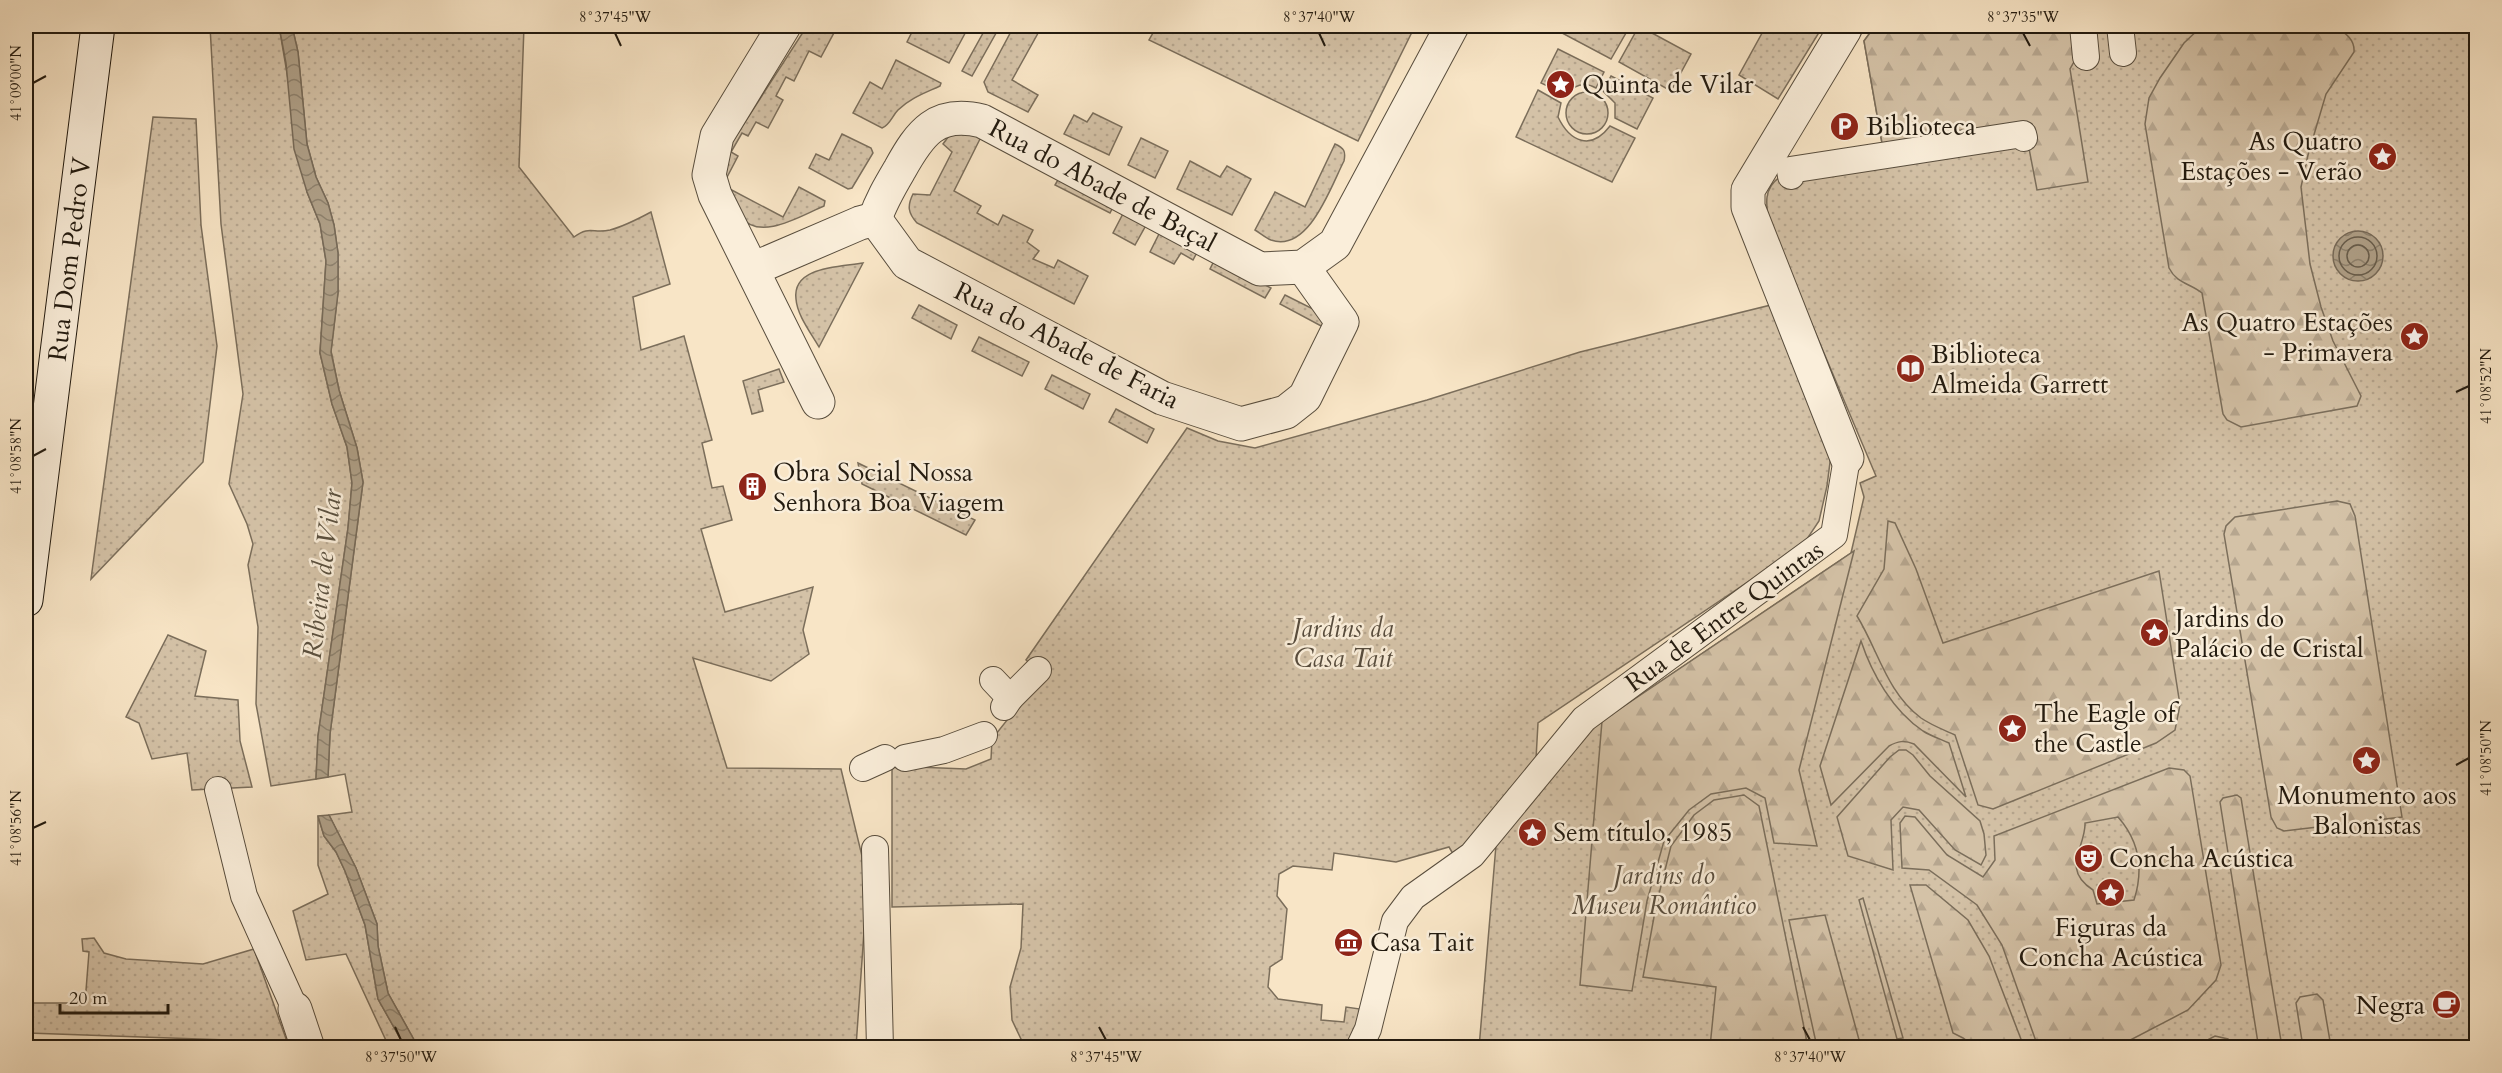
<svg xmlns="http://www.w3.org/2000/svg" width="2502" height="1073" viewBox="0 0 2502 1073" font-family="Cardo,serif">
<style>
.green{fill:url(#green-dots);stroke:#7b6e5b;stroke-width:1.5}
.forest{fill:url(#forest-firs);stroke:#7b6e5b;stroke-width:1.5;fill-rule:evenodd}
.water{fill:url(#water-waves);stroke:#776a58;stroke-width:1.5}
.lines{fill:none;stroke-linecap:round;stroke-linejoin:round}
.shore{stroke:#685d4c;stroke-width:1.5}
.pedestrian-casing{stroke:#584d3d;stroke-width:28}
.minor-casing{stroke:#584d3d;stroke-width:35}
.secondary-casing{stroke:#221a0f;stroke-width:35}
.pedestrian{stroke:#faeeda;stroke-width:26}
.minor{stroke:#faeeda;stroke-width:33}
.secondary{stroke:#faeeda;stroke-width:33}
.ticks{fill:none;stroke:#221a0f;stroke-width:2}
.labels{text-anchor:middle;stroke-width:5;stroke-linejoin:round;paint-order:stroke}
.poi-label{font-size:26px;fill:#221a0f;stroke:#faeeda;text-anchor:start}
.street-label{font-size:26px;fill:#221a0f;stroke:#faeeda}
.park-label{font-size:26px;font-style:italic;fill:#574c3d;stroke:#faeeda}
.water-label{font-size:27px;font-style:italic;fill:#5a503f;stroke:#faeeda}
.neatline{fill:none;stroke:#221a0f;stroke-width:2}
.ticks-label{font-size:15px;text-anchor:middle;fill:#221a0f}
</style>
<defs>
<pattern id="green-dots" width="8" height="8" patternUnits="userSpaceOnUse" patternTransform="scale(1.5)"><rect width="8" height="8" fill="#d4c2a7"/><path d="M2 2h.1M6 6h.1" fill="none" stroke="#b6a68f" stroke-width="1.8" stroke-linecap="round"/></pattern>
<pattern id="forest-firs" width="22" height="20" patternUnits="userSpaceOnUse" patternTransform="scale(1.5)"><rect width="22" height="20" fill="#d4c2a7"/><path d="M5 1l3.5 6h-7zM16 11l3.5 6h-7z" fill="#b6a68f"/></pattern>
<pattern id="water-waves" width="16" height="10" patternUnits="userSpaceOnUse" patternTransform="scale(1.5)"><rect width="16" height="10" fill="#afa088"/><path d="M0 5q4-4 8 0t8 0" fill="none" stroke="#8e826e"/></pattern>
</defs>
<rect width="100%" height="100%" fill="#f8e5c6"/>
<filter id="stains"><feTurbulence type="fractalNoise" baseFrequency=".00333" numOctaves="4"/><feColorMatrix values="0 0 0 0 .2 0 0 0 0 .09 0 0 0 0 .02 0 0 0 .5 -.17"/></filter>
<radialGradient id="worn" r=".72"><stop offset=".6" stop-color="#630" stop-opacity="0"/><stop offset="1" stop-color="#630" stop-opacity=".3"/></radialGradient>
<g class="green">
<path d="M210,26H279L307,192L320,224L326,261L320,353L332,404L347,447L352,483L348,528L318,736L316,779L271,786L256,704L258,627L248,565L253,544L247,524L229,484L243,394L221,224Z"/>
<path d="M292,26H524L519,167L574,237C590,225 593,234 610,230C625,226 638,219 651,212L670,284L633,297L641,350L684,336L712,440L702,443L712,488L723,486L732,520L701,529L725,612L813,587L803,630L809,654L771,681L693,658L727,768L841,769L862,856L865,917L856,1047H418L388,993L378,946L377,924L356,868L329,815L352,812L345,774L328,777L330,734L363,482L357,448L339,390L331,351L338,292V253L334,225L328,203L316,177L307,144L298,52Z"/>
<path d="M807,26H830L836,29L821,57L809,51L794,81L786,77L776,96L783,100L768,128L756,122L748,136L742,133L731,152L738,156L724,183L725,153Z"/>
<path d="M915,26H969L949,63L907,42Z"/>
<path d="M987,26H1000L972,76L962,71Z"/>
<path d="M1014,26H1042L1012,80L1038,95L1028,112L988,92L984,82Z"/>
<path d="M1157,26H1368L1378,30L1381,26H1415L1358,141L1149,40Z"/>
<path d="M1567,26H1630L1611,59L1562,33Z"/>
<path d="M1639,26L1691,54L1671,91L1619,62Z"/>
<path d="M1766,26H1823L1778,99L1739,75Z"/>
<path d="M1875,26H2476V1047L1479,1048L1496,845L1589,730L1851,553L1864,497L1860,483L1876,476L1769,223C1766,205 1763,188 1780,177L1885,160L1864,41Z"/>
<path d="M1558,49L1604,72L1596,88C1584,81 1574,85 1566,95L1541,83Z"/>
<path d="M896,60L941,83L940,86C925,93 910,98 898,110C892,116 890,125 882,128L853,113L870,82L882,89Z"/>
<path d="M1611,76L1653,98L1637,129L1615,118V103L1603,91Z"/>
<path d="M1538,90L1561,103L1558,117C1570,142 1591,151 1610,126L1635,138L1612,182L1516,137Z"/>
<circle cx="1587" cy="113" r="21"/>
<path d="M1093,113L1122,127L1109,155L1064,134L1074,115L1087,122Z"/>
<path d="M153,117L196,119L201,225L217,346L203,462L91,579Z"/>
<path d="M984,131L954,191L981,206L977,213L998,225L1003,215L1033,230L1027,242L1039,251L1033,259L1054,268L1058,260L1088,276L1074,304L917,223C908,213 907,206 913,194L930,195L952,152L943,144L951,133Z"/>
<path d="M842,134L871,148L873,153L852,188L848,189L809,168L816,154L829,160Z"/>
<path d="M1141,138L1168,151L1155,178L1128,165Z"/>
<path d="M1335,144C1344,148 1346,151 1344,161C1331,186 1309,253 1271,240C1266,238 1260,233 1255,230L1275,192L1305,207Z"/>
<path d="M1190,161L1220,177L1227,166L1251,179L1232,215L1177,189Z"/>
<path d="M1062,173L1116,201L1110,213L1055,185Z"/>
<path d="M726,187L783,217L799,187L825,201L824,206C802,215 760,242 741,217C735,208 731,197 726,187Z"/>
<path d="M1127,206L1150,218L1135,245L1113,233Z"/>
<path d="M1163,226L1201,245L1193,260L1181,253L1174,264L1150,252Z"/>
<path d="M1215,259L1271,288L1265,298L1210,269Z"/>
<path d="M863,263L819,347C811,333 797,315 796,299C792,266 841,267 863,263Z"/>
<path d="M1285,295L1329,317L1323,327L1280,304Z"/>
<path d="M919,305L957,325L951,339L912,318Z"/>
<path d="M1771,305L1831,454L1827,486L1819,521L1803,545L1538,723L1536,759L1456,859L1449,847L1396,862L1334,853L1332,870L1293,866L1279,874L1277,896L1287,909L1282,959L1270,967L1268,987L1278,999L1322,1005L1321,1020L1344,1022L1346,1007L1367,1010L1351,1047L1158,1048L1144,1041L1120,1047H1031L1021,1039L1012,1020L1010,987L1021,948L1023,904L892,907V766L966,769L991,759L992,739L1043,675L1026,660L1187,428L1218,441L1255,448L1427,400L1580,352Z"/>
<path d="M979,337L1029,362L1022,376L972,351Z"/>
<path d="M779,369L784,382L758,390L763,411L752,414L743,381Z"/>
<path d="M1052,375L1090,394L1083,409L1045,389Z"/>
<path d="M1116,409L1154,429L1147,443L1109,422Z"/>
<path d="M858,463L975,520L966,535L862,484Z"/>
<path d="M168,635L206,651L195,696L238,700L240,741L252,787L192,790L187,753L152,759L139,723L126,717Z"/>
<path d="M318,816L324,836L336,852L345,871L365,925L378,999L405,1047H389L346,954L306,960L293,911L328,894L318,865Z"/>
<path d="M94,938L104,953L126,959L203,964L254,949L289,1047H287V1042L28,1033L32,1003H85L89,952L83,951L82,939Z"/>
</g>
<g class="forest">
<path d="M1875,26H2080L2075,60L2070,69L2088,182L2037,190L2027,138L1885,160L1864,41Z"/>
<path d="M2202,26H2335C2345,33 2355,39 2354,52L2326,94L2308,155L2301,187L2310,264L2321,307L2333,341L2361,396L2357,406L2241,427L2227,420L2223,414L2202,293C2190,283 2177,284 2169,268L2145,124L2149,98L2160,78L2184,43Z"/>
<path d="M2337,501L2350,504L2355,516L2402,817L2284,831L2277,828L2271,817L2224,534L2226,526L2235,517Z"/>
<path d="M1888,521L1895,523L1916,569L1943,643L2159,571L2180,705L2175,730L2156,743L1993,809L1978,805L1955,735C1944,730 1931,725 1921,718C1887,693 1878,650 1857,616L1884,569Z"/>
<path d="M1854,551L1799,770L1817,846L1774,843L1765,798L1746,788L1711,794L1689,810L1664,841L1647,901L1632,991L1580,985L1602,721Z"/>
<path d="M1861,641C1872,674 1893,711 1923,731C1931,736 1940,739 1949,743L1966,797L1914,744C1904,740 1898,741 1889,746L1831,805L1820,766Z"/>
<path d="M1899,750H1906L1913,755L1930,776L1980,821L1984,834L1986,855L1981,865L1955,850L1919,810L1903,807L1891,820L1893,870L1848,856L1837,817L1890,757Z"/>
<path d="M2169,768L2184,770L2190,776L2221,965L2216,980L2188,1010L2117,1047H2038L2002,945L1977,905L1929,870L1902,868L1900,823L1905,816L1915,817L1947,855L1983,877L1995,860L1994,836ZM2118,817C2140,842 2144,869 2134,900L2097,904L2093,890C2060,869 2086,847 2085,823Z"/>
<path d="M1744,795L1759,806L1808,1047H1710L1716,987L1643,977L1656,906L1671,846L1694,815L1714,800Z"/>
<path d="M2237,795L2241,798L2281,1041L2278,1047H2263L2258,1043L2220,802L2223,798Z"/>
<path d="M1910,885H1926L1968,920L1989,956L2024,1047H1975L1963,1038L1953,1033Z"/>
<path d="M1863,898L1903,1038L1897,1039L1859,900Z"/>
<path d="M1825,915L1861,1047H1817L1789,920Z"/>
<path d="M2317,994L2323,1000L2331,1047H2303L2296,1003L2300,997Z"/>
<path d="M2215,1036L2228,1039L2232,1047H2194Z"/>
<path d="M1944,1040L1962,1047H1911L1928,1042Z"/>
</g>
<g class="water">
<path d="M279,26H292L298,52L307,144L316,177L328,203L334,225L338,253V293L331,352L339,390L357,448L363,482L330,734L328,777L316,779L318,736L348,528L352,483L347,447L332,404L320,353L326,261L320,224L307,192L294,149L286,63Z"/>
<circle cx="2358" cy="256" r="25"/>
<path d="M329,815L356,868L377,924L378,946L388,993L418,1047H405L378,999L365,925L345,871L336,852L324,836L318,816Z"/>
</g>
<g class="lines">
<g class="shore">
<circle cx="2358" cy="256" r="19"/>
<circle cx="2358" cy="256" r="11"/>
</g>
<defs>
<g id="pedestrian">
<path d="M2083,26L2086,57"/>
<path d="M2120,26L2123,53"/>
<path d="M1791,176L1790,170L2023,134L2024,138"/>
<path d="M993,680L1010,698L1004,707"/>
<path d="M1010,698L1038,670"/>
<path d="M905,758L944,750L984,735"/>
<path d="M863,768L885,758"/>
<path d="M218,790L244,896L295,1009"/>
<path d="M875,849L880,1048"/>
<path d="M1359,1048L1368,1029L1395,921L1413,897L1472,855L1584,719L1834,535L1847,458"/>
</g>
<g id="minor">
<path d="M784,26L717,136L709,175L715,195L818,402"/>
<path d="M1845,26V29L1748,190V207L1847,458"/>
<path d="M875,219C881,201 890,186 900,169C920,133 936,110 982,121L1260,269L1303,267L1335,244L1452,26"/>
<path d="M875,219L907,263L1162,398L1241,424L1286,412L1305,397L1342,322L1303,267"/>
<path d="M753,269L860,223L875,219"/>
<path d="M295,1009L308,1048"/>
</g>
<path id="secondary" d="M26,600L98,26"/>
</defs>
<use href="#pedestrian" class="pedestrian-casing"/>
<use href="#minor" class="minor-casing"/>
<use href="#secondary" class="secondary-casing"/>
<use href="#pedestrian" class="pedestrian"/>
<use href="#minor" class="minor"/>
<use href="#secondary" class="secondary"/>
</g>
<path class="ticks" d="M615,33L621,46M1319,33L1325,46M2023,33L2030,46M33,83L46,76M2456,392L2469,386M33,456L46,449M2456,765L2469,758M33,828L46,822M395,1027L401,1040M1099,1027L1106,1040M1803,1027L1810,1040"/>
<defs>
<symbol id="sight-disc" viewBox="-11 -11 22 22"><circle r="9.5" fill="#8f2418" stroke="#faeeda"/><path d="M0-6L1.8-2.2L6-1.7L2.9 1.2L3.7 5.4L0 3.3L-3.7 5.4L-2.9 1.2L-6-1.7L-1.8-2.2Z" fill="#fff"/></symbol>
<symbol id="parking-disc" viewBox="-11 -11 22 22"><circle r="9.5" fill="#8f2418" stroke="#faeeda"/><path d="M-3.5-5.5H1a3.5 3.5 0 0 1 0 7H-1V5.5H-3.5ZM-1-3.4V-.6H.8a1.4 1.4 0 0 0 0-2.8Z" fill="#fff"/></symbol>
<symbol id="library-disc" viewBox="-11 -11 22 22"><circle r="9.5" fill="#8f2418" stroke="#faeeda"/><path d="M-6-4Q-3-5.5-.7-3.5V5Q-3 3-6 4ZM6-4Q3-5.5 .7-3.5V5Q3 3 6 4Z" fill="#fff"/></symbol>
<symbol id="building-disc" viewBox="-11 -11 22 22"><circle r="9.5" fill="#8f2418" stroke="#faeeda"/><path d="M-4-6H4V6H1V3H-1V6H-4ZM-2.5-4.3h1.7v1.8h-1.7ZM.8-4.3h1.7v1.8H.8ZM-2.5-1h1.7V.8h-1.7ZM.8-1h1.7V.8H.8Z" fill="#fff"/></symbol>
<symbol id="theatre-disc" viewBox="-11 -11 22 22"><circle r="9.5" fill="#8f2418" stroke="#faeeda"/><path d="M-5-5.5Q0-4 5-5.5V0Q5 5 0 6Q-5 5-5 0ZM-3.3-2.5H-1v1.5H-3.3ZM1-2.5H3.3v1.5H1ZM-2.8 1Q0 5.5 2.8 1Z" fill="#fff"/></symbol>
<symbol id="museum-disc" viewBox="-11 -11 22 22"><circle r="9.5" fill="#8f2418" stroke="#faeeda"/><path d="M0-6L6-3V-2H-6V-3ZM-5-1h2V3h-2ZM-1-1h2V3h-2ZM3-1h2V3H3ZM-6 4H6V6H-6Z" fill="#fff"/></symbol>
<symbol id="cafe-disc" viewBox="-11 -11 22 22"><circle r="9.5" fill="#8f2418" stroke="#faeeda"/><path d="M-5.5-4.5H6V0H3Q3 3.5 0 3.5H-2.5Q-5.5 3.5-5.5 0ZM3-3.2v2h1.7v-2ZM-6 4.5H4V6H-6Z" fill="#fff"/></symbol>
</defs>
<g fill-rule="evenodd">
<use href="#sight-disc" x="1544" y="68" width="33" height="33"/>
<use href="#parking-disc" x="1828" y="110" width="33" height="33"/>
<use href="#sight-disc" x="2366" y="140" width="33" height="33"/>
<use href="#sight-disc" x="2398" y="320" width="33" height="33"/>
<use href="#library-disc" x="1894" y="352" width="33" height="33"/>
<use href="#building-disc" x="736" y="470" width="33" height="33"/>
<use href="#sight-disc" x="2138" y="616" width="33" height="33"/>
<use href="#sight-disc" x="1996" y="712" width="33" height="33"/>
<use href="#sight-disc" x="2350" y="744" width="33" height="33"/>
<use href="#sight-disc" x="1516" y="816" width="33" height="33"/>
<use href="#theatre-disc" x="2072" y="842" width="33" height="33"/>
<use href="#sight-disc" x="2094" y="876" width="33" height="33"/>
<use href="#museum-disc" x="1332" y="926" width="33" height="33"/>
<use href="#cafe-disc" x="2430" y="988" width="33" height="33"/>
</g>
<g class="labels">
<g class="poi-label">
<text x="1582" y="93">Quinta de Vilar</text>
<text x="1866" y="135">Biblioteca</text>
<text x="2362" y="150" text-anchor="end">As Quatro<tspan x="2362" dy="30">Estações - Verão</tspan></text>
<text x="2393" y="331" text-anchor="end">As Quatro Estações<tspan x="2393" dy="30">- Primavera</tspan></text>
<text x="1931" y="363">Biblioteca<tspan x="1931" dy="30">Almeida Garrett</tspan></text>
<text x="773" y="481">Obra Social Nossa<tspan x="773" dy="30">Senhora Boa Viagem</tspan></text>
<text x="2175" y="627">Jardins do<tspan x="2175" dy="30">Palácio de Cristal</tspan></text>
<text x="2034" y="722">The Eagle of<tspan x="2034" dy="30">the Castle</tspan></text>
<text x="2367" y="804" text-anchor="middle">Monumento aos<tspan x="2367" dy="30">Balonistas</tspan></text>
<text x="1553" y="841">Sem título, 1985</text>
<text x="2109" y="867">Concha Acústica</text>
<text x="2111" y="936" text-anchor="middle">Figuras da<tspan x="2111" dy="30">Concha Acústica</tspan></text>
<text x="1370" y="951">Casa Tait</text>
<text x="2425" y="1014" text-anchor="end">Negra</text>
</g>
<g class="street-label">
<text transform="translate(1103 185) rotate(28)" y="9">Rua do Abade de Baçal</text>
<text transform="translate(69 259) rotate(-83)" y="9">Rua Dom Pedro V</text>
<text transform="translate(1067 345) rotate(27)" y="9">Rua do Abade de Faria</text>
<text transform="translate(1724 616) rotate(-36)" y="9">Rua de Entre Quintas</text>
</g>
<g class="park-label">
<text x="1343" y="637">Jardins da<tspan x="1343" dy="30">Casa Tait</tspan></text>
<text x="1664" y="884">Jardins do<tspan x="1664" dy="30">Museu Romântico</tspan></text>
</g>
<g class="water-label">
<text transform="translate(322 574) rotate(-83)" y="9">Ribeira de Vilar</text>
</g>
</g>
<rect width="2502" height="1073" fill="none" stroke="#f8e5c6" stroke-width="66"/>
<path d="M60 1004v9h108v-9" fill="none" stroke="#221a0f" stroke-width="3"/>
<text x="69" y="1004" font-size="18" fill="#221a0f" stroke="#faeeda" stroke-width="4.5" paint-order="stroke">20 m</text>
<rect x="33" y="33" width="2436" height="1007" class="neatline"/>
<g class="ticks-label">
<text x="615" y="22">8°37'45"W</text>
<text x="1319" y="22">8°37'40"W</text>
<text x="2023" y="22">8°37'35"W</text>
<text transform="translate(16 83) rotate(-90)" y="5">41°09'00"N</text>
<text transform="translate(2486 386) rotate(-90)" y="5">41°08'52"N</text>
<text transform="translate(16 456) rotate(-90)" y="5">41°08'58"N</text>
<text transform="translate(2486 758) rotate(-90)" y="5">41°08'50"N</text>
<text transform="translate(16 828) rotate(-90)" y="5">41°08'56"N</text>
<text x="401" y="1062">8°37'50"W</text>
<text x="1106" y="1062">8°37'45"W</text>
<text x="1810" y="1062">8°37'40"W</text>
</g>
<rect width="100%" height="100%" filter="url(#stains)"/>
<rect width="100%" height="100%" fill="url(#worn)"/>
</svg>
